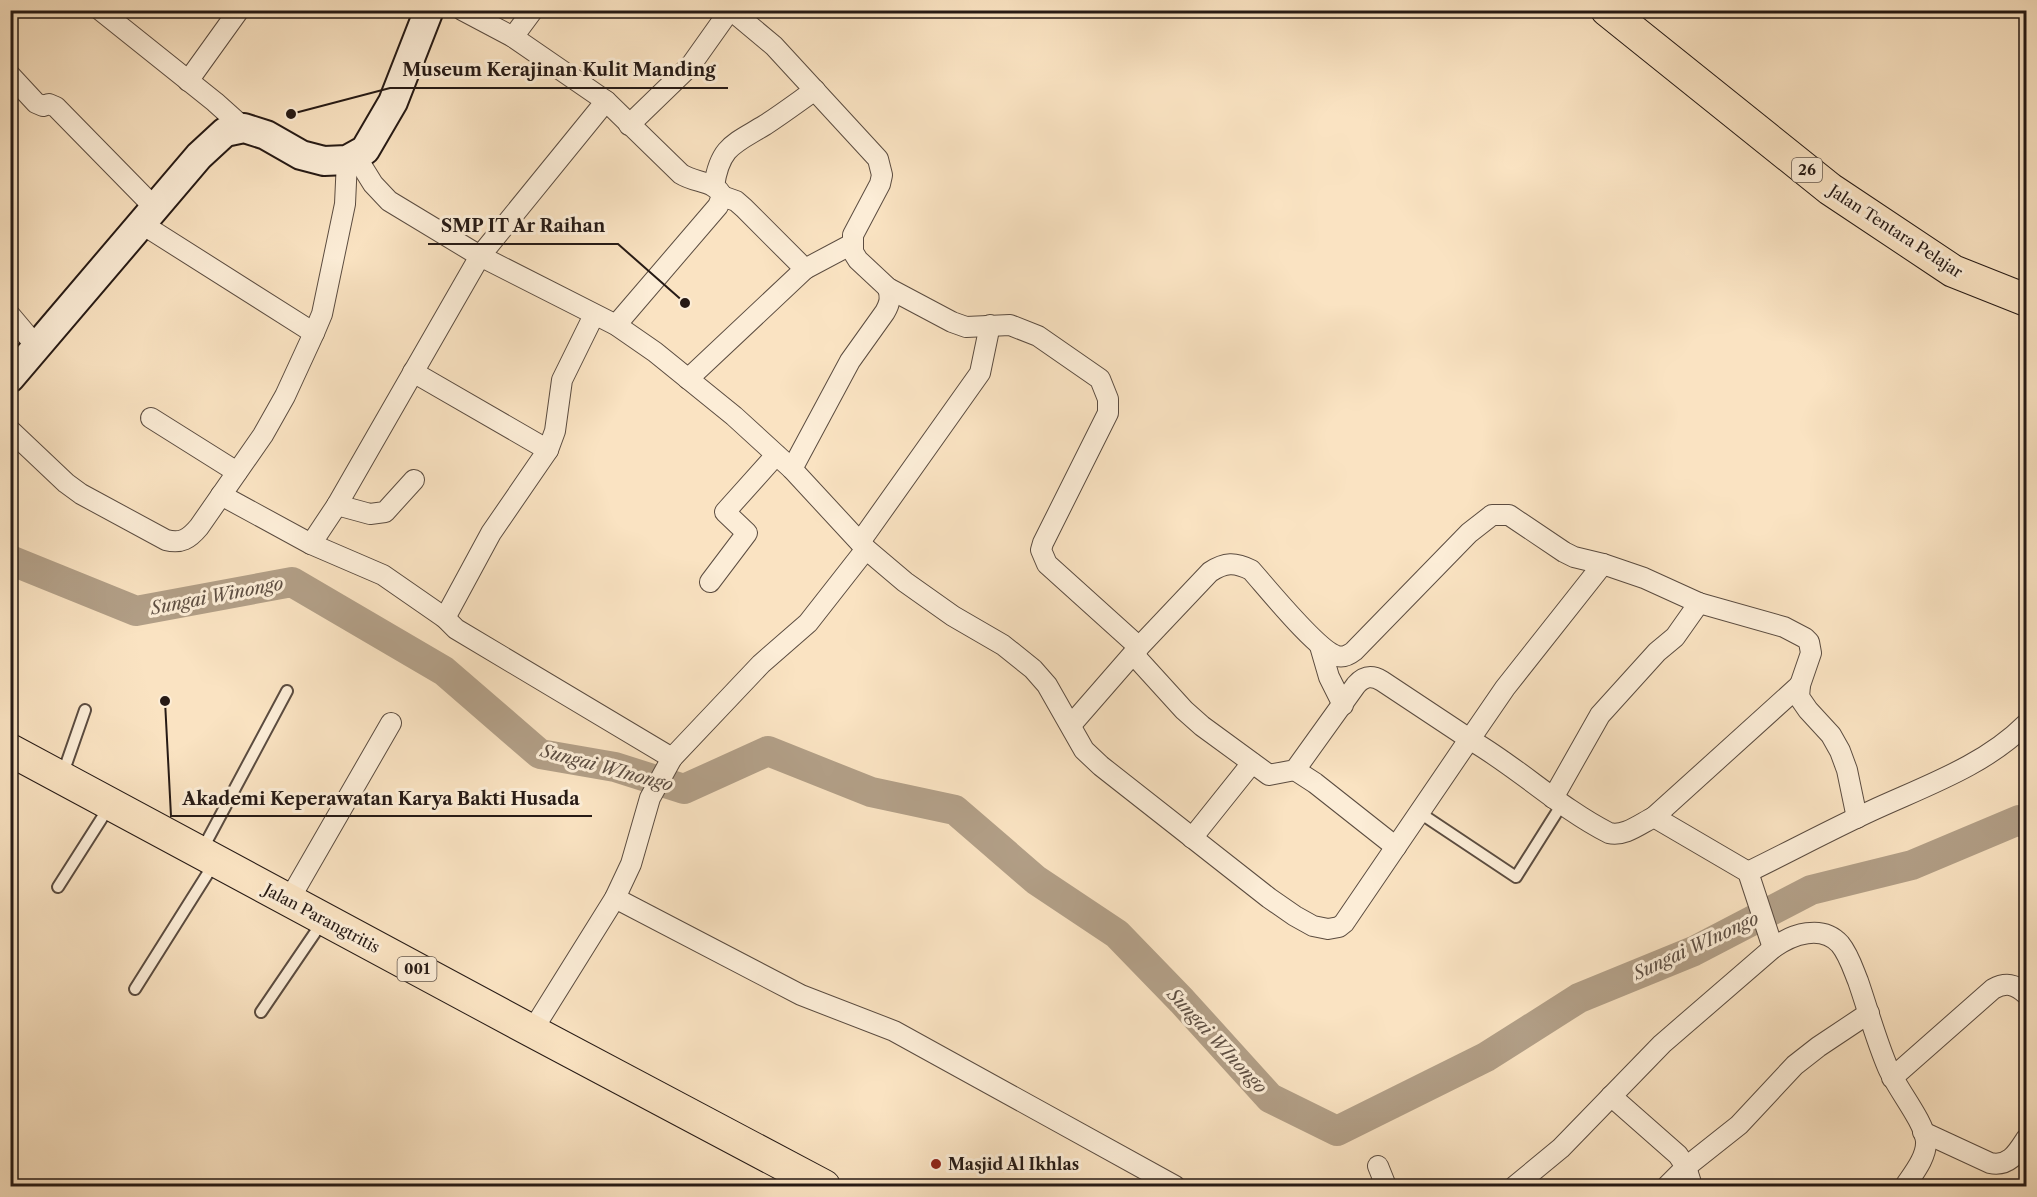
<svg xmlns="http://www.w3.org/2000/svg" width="2037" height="1197" viewBox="0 0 2037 1197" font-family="'Libre Caslon Text',serif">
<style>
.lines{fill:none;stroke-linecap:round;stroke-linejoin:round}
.river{stroke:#b29f87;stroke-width:30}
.service-casing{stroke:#5b4c40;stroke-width:14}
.minor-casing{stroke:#5b4c40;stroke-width:22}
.secondary-casing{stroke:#261a15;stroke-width:32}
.primary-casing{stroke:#261a15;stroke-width:34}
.service{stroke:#fcedd7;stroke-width:10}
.minor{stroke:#fcedd7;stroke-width:20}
.secondary{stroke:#fcedd7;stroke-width:28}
.primary{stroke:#fae3c2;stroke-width:32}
.poi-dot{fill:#8f2418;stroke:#fcedd7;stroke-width:2}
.labels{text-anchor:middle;stroke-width:6;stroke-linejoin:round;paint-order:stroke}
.shield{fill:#fcedd7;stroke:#66594f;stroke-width:1.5}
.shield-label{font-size:15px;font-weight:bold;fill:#261a15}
.street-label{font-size:16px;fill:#261a15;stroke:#fcedd7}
.poi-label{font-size:16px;font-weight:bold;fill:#261a15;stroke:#fcedd7;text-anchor:start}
.water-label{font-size:18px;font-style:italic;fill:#5e4f43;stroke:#fcedd7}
.leader{fill:none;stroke:#261a15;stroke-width:2}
.callout-dot{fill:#261a15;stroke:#fcedd7;stroke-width:2}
.callout-label{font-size:18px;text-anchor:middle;font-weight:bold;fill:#261a15;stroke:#fcedd7;stroke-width:6;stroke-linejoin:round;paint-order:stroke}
</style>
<rect width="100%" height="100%" fill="#fae3c2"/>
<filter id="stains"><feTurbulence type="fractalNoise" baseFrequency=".00333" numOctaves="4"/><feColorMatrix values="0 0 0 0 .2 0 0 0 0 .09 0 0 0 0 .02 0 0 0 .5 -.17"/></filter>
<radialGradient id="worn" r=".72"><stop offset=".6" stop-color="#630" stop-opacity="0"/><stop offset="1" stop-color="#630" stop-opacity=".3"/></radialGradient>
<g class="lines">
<path class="river" d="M10,560L136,611L292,582L444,671L540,754L615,767L684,789L768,751L871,792L955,810L1036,880L1117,934L1182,1001L1270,1098L1337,1131L1486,1057L1579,998L1694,951L1811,890L1912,865L2019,820L2026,824"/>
<defs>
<g id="service">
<path d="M62,776L85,710"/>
<path d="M1420,813L1516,877L1562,804"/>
<path d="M201,852L287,691"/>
<path d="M58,887L109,807"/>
<path d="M135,989L215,862"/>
<path d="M261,1012L323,921"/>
</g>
<g id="minor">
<path d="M100,10L215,102L244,128"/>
<path d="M462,10L513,37L606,101L681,174C695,183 716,181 722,196L718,206L616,325"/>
<path d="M731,10L774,46L878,159L882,175L880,184L853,235V252L858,260L888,288L952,322L966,327L1010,325L1038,336L1100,379L1108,399V413L1043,543L1041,550L1047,564L1139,647"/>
<path d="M513,37L533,10"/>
<path d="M10,75L36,103L43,106L49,104L56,107L155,208"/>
<path d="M188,81L239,10"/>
<path d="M629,125L691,65L730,10"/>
<path d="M355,155L373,184L389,201L480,256L616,325L655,352L734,416L792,469L866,549L905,582L953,616L1003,645L1033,669L1047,685L1084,750L1101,766L1269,898L1295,916L1313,926L1328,929L1339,927L1344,923L1466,744L1474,742C1521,770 1560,808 1609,833C1624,837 1640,824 1654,817L1748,872L1773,948"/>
<path d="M714,186C720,146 734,144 765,125C782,114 798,102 815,90"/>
<path d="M722,196L736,201L744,208L805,269L852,244"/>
<path d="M142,224L314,333"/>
<path d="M10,315L37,347"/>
<path d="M413,372L548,450"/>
<path d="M688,379L805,269"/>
<path d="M151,418L237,472"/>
<path d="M10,430L66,483L81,494L166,540C181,544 189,539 199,527L263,435L285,396L314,333L322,314L345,204L347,160"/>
<path d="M792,469L850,361L885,312C890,303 891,298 888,288"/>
<path d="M221,495L311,544L383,575L445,618L456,629L672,758"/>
<path d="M337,505L370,514L385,512L414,480"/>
<path d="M860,542L980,373L990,325"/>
<path d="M311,544L337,505L480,256L606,101"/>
<path d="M710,582L747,533L725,512L776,455"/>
<path d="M445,618L491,533L548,450L555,431L562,380L594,315"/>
<path d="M1320,646L1329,677L1343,705"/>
<path d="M1134,655L1184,710L1202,726L1269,775L1295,770L1356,685C1364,676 1372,675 1382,681L1474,742"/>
<path d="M1071,725L1139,647L1210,572C1225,562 1235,562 1251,570C1268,589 1317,650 1337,656C1344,658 1349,655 1354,651L1469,533L1492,515H1509L1564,552L1574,557L1603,564L1644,578L1699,603L1784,627L1805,638L1809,642L1811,653L1800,685L1799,697L1808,710L1831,735L1840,751L1847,770L1857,818"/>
<path d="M1470,739L1505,688L1603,564"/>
<path d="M1295,770L1315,783L1396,847"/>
<path d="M1553,798L1600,715L1657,652L1675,637L1699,603"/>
<path d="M1654,817L1800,685"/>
<path d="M1192,838L1252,763"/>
<path d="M1748,872C1789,852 1830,830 1871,811C1925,786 1984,766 2026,724"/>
<path d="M615,898L801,995L894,1031L1175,1186"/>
<path d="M289,900L391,723"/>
<path d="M532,1031L615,898L631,864L650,798L672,758L761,664L808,623L866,549"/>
<path d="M1892,1078L1993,989C2006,982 2015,984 2026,994"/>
<path d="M1611,1096L1678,1155L1686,1167L1692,1186"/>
<path d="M1923,1132L1990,1163C2009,1167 2017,1153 2026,1139"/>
<path d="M1378,1166L1386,1186"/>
<path d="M1515,1186L1561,1148L1662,1044L1773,948C1792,934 1822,924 1840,944C1849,955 1853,969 1858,981C1868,1010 1876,1040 1888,1068C1897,1089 1924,1121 1926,1141C1927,1157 1913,1174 1905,1186"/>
<path d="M1667,1186L1686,1167L1739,1125L1795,1065L1818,1047L1869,1013"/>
</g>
<path id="secondary" d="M10,378L199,156L225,132L244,128L266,135L301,155L324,161L347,160L365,150L393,102L429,10"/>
<g id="primary">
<path d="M1607,10L1830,189L1953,271L2026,300"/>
<path d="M10,750L532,1031L824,1186"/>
</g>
</defs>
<use href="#service" class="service-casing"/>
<use href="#minor" class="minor-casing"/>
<use href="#secondary" class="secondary-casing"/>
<use href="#primary" class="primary-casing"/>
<use href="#service" class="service"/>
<use href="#minor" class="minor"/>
<use href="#secondary" class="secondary"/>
<use href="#primary" class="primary"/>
</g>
<circle class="poi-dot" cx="936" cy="1164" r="6"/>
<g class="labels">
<g class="shield">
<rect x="1792" y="158" width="30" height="24" rx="4.5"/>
<rect x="397.5" y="957" width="39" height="24" rx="4.5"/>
</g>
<g class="shield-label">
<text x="1807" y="175">26</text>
<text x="417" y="974">001</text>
</g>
<g class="street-label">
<text transform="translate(1896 231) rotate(33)" y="6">Jalan Tentara Pelajar</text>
<text transform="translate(322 918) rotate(28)" y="6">Jalan Parangtritis</text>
</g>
<g class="poi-label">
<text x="948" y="1170">Masjid Al Ikhlas</text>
</g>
<g class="water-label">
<text transform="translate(217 596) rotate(-11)" y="6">Sungai Winongo</text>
<text transform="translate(607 768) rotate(15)" y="6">Sungai WInongo</text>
<text transform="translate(1696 946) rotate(-25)" y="6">Sungai WInongo</text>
<text transform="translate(1217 1041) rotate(47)" y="6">Sungai WInongo</text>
</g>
</g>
<path class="leader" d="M291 114L390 88H728M685 303L618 244H428M165 701L171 816H592"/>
<g class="callout-dot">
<circle cx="291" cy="114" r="6"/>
<circle cx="685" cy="303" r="6"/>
<circle cx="165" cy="701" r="6"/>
</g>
<g class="callout-label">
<text x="559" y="76">Museum Kerajinan Kulit Manding</text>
<text x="523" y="232">SMP IT Ar Raihan</text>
<text x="381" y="805">Akademi Keperawatan Karya Bakti Husada</text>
</g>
<rect width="2037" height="1197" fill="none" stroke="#fae3c2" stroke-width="36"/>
<rect x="12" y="12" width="2013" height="1173" fill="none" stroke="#261a15" stroke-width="3"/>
<rect x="18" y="18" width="2001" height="1161" fill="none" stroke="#261a15" stroke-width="1.5"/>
<rect width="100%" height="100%" filter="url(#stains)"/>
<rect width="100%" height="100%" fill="url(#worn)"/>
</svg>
